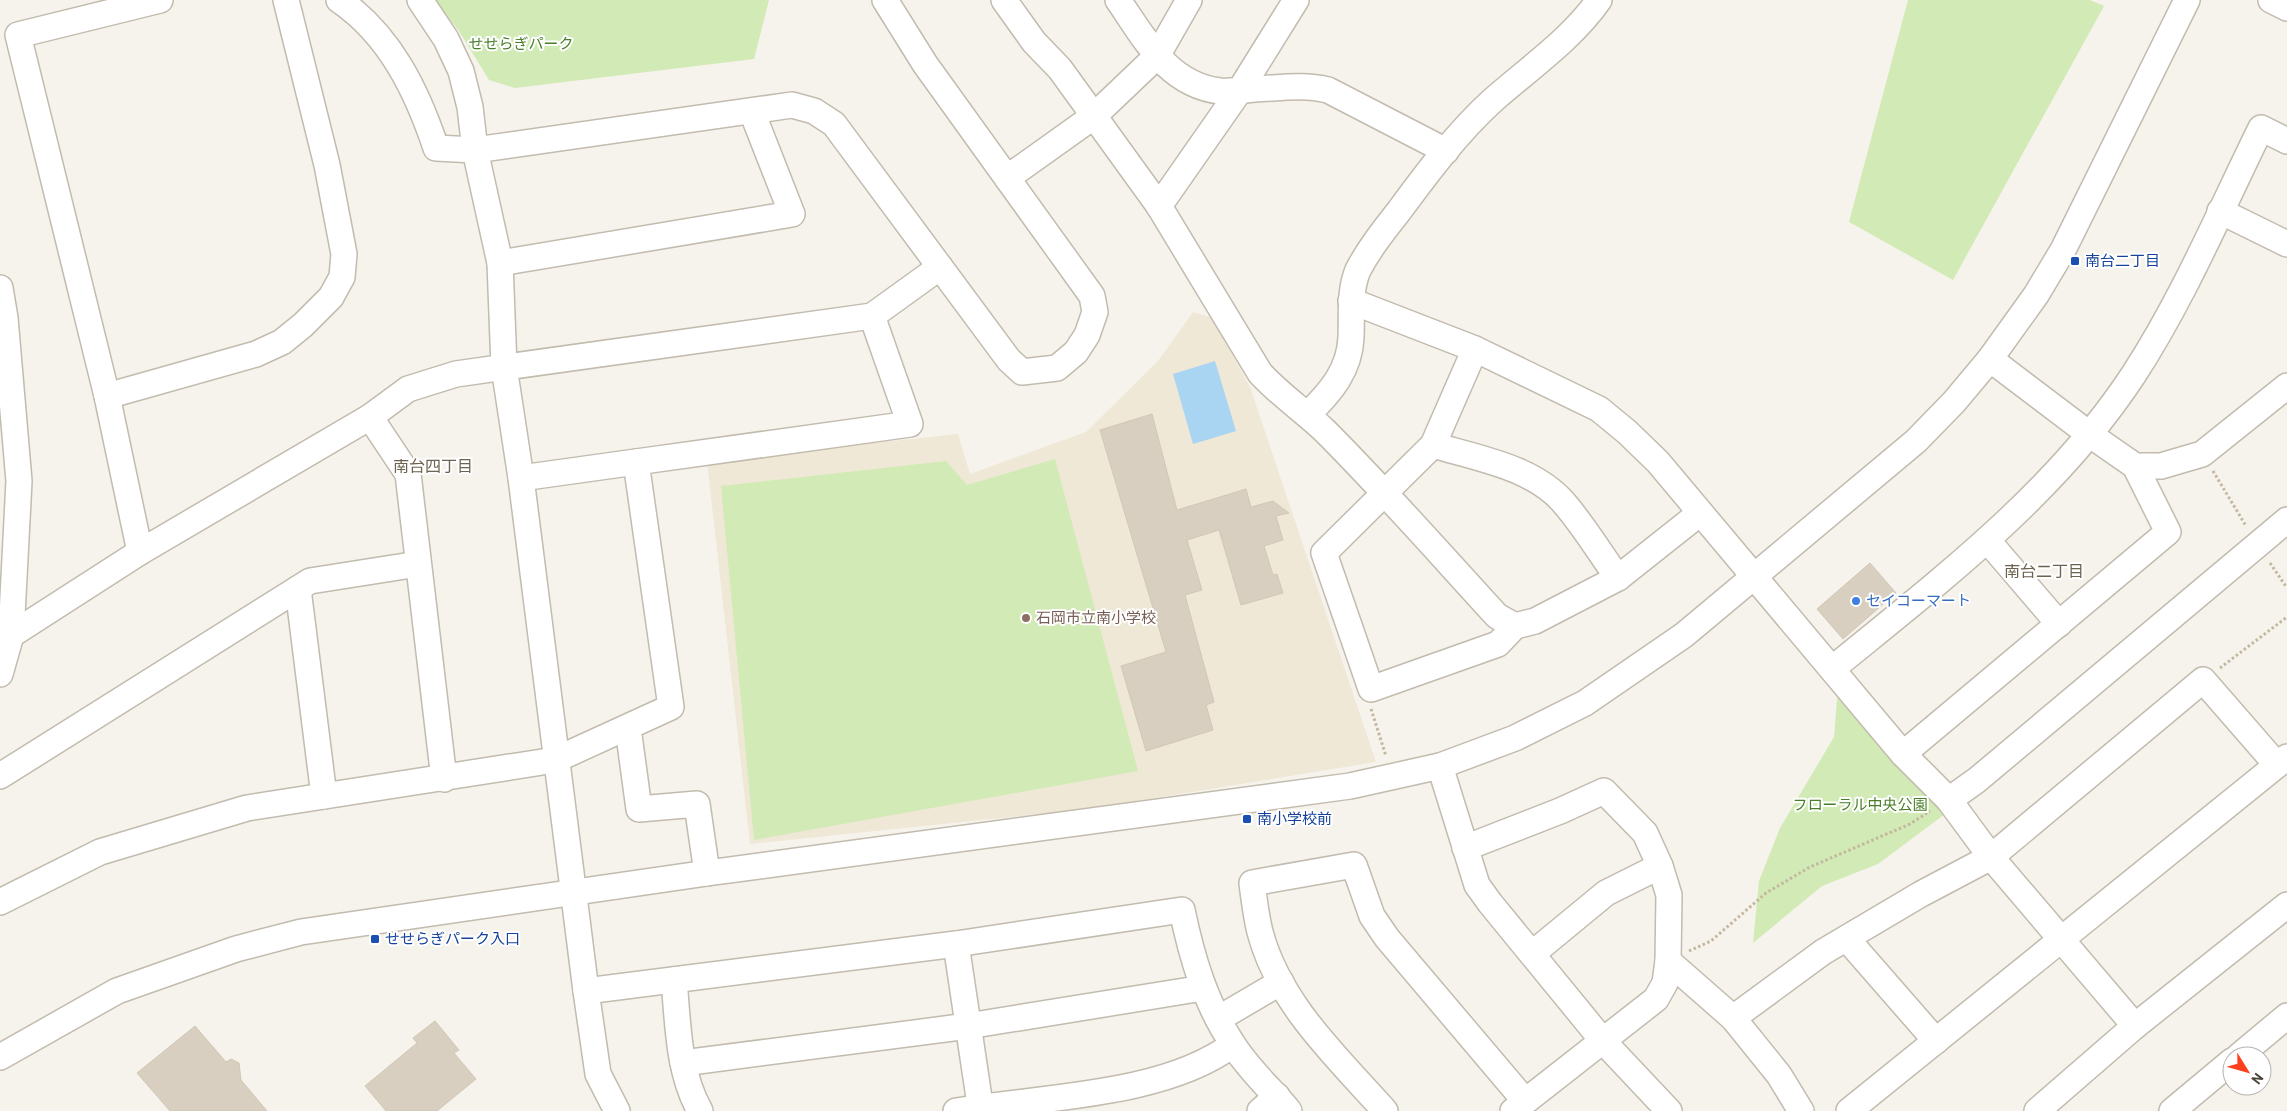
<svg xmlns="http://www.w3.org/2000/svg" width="2287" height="1111" viewBox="0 0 2287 1111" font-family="Barlow,'Noto Sans JP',sans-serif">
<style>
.education{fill:#efe8d6}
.green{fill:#d2eab5}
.water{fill:#a9d4f2}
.building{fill:#d8cfc1;stroke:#d3c7b4}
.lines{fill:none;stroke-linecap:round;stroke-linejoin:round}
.minor-casing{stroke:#c2bbae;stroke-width:28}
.path{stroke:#c4b79f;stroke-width:3;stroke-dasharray:2.5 2.5;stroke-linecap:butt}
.minor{stroke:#fff;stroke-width:25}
.transit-dot{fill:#1a4fb4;stroke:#fff;stroke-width:2}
.shop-dot{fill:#3f7fe0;stroke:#fff;stroke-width:2}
.education-dot{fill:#8d6e63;stroke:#fff;stroke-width:2}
.labels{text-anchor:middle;stroke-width:4;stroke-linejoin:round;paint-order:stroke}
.park-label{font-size:15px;fill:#4a7f2a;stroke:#fff}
.transit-label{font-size:15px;fill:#164399;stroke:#fff;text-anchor:start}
.shop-label{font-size:15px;fill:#366cbe;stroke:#fff;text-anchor:start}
.education-label{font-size:15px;fill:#785e54;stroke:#fff;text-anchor:start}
.neighbourhood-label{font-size:16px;fill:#6e6250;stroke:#fff}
</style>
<rect width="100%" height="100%" fill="#f6f3ec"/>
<path class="education" d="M1193,312L1212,318L1250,387L1376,762L1087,809L750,844L707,461L958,434L970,474L1086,432L1158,361Z"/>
<g class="green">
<path d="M434,0H769L754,59L515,88L489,80L459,31Z"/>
<path d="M1908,0H2090L2104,6L1953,280L1849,222Z"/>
<path d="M1055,459L1138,771L754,840L721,486L946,461L967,485Z"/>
<path d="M1838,688L1945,814L1878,864L1822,886L1753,943L1759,881L1780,828L1834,737Z"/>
</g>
<path class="water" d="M1215,361L1236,431L1193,444L1173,374Z"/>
<g class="building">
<path d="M1152,414L1177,510L1246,489L1251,507L1273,501L1289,513L1276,516L1283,540L1264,546L1273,575L1277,574L1283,593L1241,605L1219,530L1187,540L1202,590L1185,595L1214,702L1206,705L1213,730L1146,751L1121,666L1166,652L1100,430Z"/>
<path d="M1870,563L1896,593L1843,639L1817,609Z"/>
<path d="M435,1021L459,1050L454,1053L476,1079L437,1111H386L365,1086L417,1043L413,1038Z"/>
<path d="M195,1026L226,1062L231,1059L239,1063L241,1080L267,1111H170L137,1073Z"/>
</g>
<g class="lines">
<defs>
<g id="minor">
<path d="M339,0C390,35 417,91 436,148L475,150L792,105L814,111L834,124L1009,360L1022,372L1057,368L1076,352L1087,335L1095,312L1092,296L925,64L885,0"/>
<path d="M420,0L446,39L461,71L470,107L475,150L500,263L504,367L521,478L586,991L598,1074L617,1111"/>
<path d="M1004,0L1034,42L1060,69L1159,206L1260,373C1280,395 1304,411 1325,431C1385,491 1440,554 1497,616L1515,626"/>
<path d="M1118,0C1145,39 1168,85 1220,91C1231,92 1244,90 1255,89C1280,88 1303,84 1328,90L1446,151"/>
<path d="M2271,0L2287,8"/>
<path d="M1007,178L1094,116L1157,56L1189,0"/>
<path d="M1159,206L1240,90L1296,0"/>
<path d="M2220,211L2287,244"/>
<path d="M500,263L792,214L752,112"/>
<path d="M0,288L5,318L19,481L11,635L0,674"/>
<path d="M1351,301L1475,349L1599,409L1627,432L1658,462L1903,754L1949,800L1991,857L2135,1026"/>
<path d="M1475,349L1433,445L1324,553L1371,689L1498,644L1515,626L1535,621L1618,578L1700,513"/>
<path d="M1990,359L2089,434L2135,466H2161L2202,454L2287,386"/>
<path d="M107,396L256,354L282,342L303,325L331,297L342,277L344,254L327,165L286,0"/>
<path d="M1308,414C1330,393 1350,370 1351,337C1352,316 1349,291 1358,270C1369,249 1384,230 1399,211C1427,173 1457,133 1492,101C1527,70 1572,39 1599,0"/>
<path d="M370,417L408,474L444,779"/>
<path d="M1433,445C1477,458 1533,467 1564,503C1584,526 1600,553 1618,578"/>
<path d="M521,478L636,462"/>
<path d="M1988,541L2059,624"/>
<path d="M140,552L107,396L18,35L160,0"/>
<path d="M298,589L324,796"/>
<path d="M11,635L140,552L370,417L408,389L456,374L872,316L940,267"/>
<path d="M1832,669C1941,580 2056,493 2134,374C2184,297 2220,211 2261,128L2287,141"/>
<path d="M628,728L639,809L697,804L707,873"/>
<path d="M1903,754L2168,532L2135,466"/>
<path d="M1440,766L1477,885L1490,903L1603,1041L1669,1111"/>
<path d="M0,776L310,581L418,564"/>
<path d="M1949,800L1977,780L2287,520"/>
<path d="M1465,848L1560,811L1604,791L1645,833L1660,866L1669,895L1668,961L1665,983L1656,999L1513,1111"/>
<path d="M0,902L100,852L247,808L555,760L671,707L636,462L910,424L872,316"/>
<path d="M1847,939L1936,1041"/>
<path d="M956,944L981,1111"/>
<path d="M1532,954L1606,893L1660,866"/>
<path d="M1668,961L1733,1018L1779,1075L1801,1111"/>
<path d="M674,980C678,1024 678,1072 700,1111"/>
<path d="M586,991L956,944L1182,910C1192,958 1205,1002 1232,1043C1247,1068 1271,1089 1289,1111"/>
<path d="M1733,1018L1823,952L1921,894L1991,857L2203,680L2277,765"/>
<path d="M1218,1019L1281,982"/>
<path d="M2239,1056L2287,1016"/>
<path d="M0,1057L117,991L236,949L301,932L707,873L1350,786L1440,766L1515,738L1585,703L1684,635L1916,441L1954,402L1990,359L2036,295L2063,250L2187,0"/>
<path d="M683,1063L968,1026L1203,988"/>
<path d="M956,1111C1040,1097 1164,1096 1232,1045"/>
<path d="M1260,1111L1277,1096"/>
<path d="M1385,1111C1337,1057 1279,1004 1260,932C1256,916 1254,899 1252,883L1354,865L1372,916L1387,938L1525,1101"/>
<path d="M1849,1111L2287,757"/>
<path d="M2037,1111L2135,1026L2287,905"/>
<path d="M2172,1111L2232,1061"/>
</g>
</defs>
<use href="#minor" class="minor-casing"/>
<g class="path">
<path d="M2213,471L2246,526"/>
<path d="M2270,563L2287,588"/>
<path d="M2220,668L2287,617"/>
<path d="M1371,709L1386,756"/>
<path d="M1689,951L1711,941L1766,893L1810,867L1910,824L1930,811"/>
</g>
<use href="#minor" class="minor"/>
</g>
<g class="transit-dot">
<rect x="2070" y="256" width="10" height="10" rx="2.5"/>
<rect x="1242" y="814" width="10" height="10" rx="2.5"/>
<rect x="370" y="934" width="10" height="10" rx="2.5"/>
</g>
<circle class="shop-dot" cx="1856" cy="601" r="5"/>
<circle class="education-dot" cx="1026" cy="618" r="5"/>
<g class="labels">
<g class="park-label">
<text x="521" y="49">せせらぎパーク</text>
<text x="1860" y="810">フローラル中央公園</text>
</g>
<g class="transit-label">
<text x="2085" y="266">南台二丁目</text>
<text x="1257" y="824">南小学校前</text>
<text x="385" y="944">せせらぎパーク入口</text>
</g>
<g class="shop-label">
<text x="1866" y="606">セイコーマート</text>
</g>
<g class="education-label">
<text x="1036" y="623">石岡市立南小学校</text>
</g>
<g class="neighbourhood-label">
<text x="433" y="472">南台四丁目</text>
<text x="2044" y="577">南台二丁目</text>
</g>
</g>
<g transform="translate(2247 1071) rotate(127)"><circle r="24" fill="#ffffff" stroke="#b7b4b0"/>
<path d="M0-4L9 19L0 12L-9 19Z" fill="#fc3f1d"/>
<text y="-8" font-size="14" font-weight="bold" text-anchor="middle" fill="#4b4439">N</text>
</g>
</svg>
